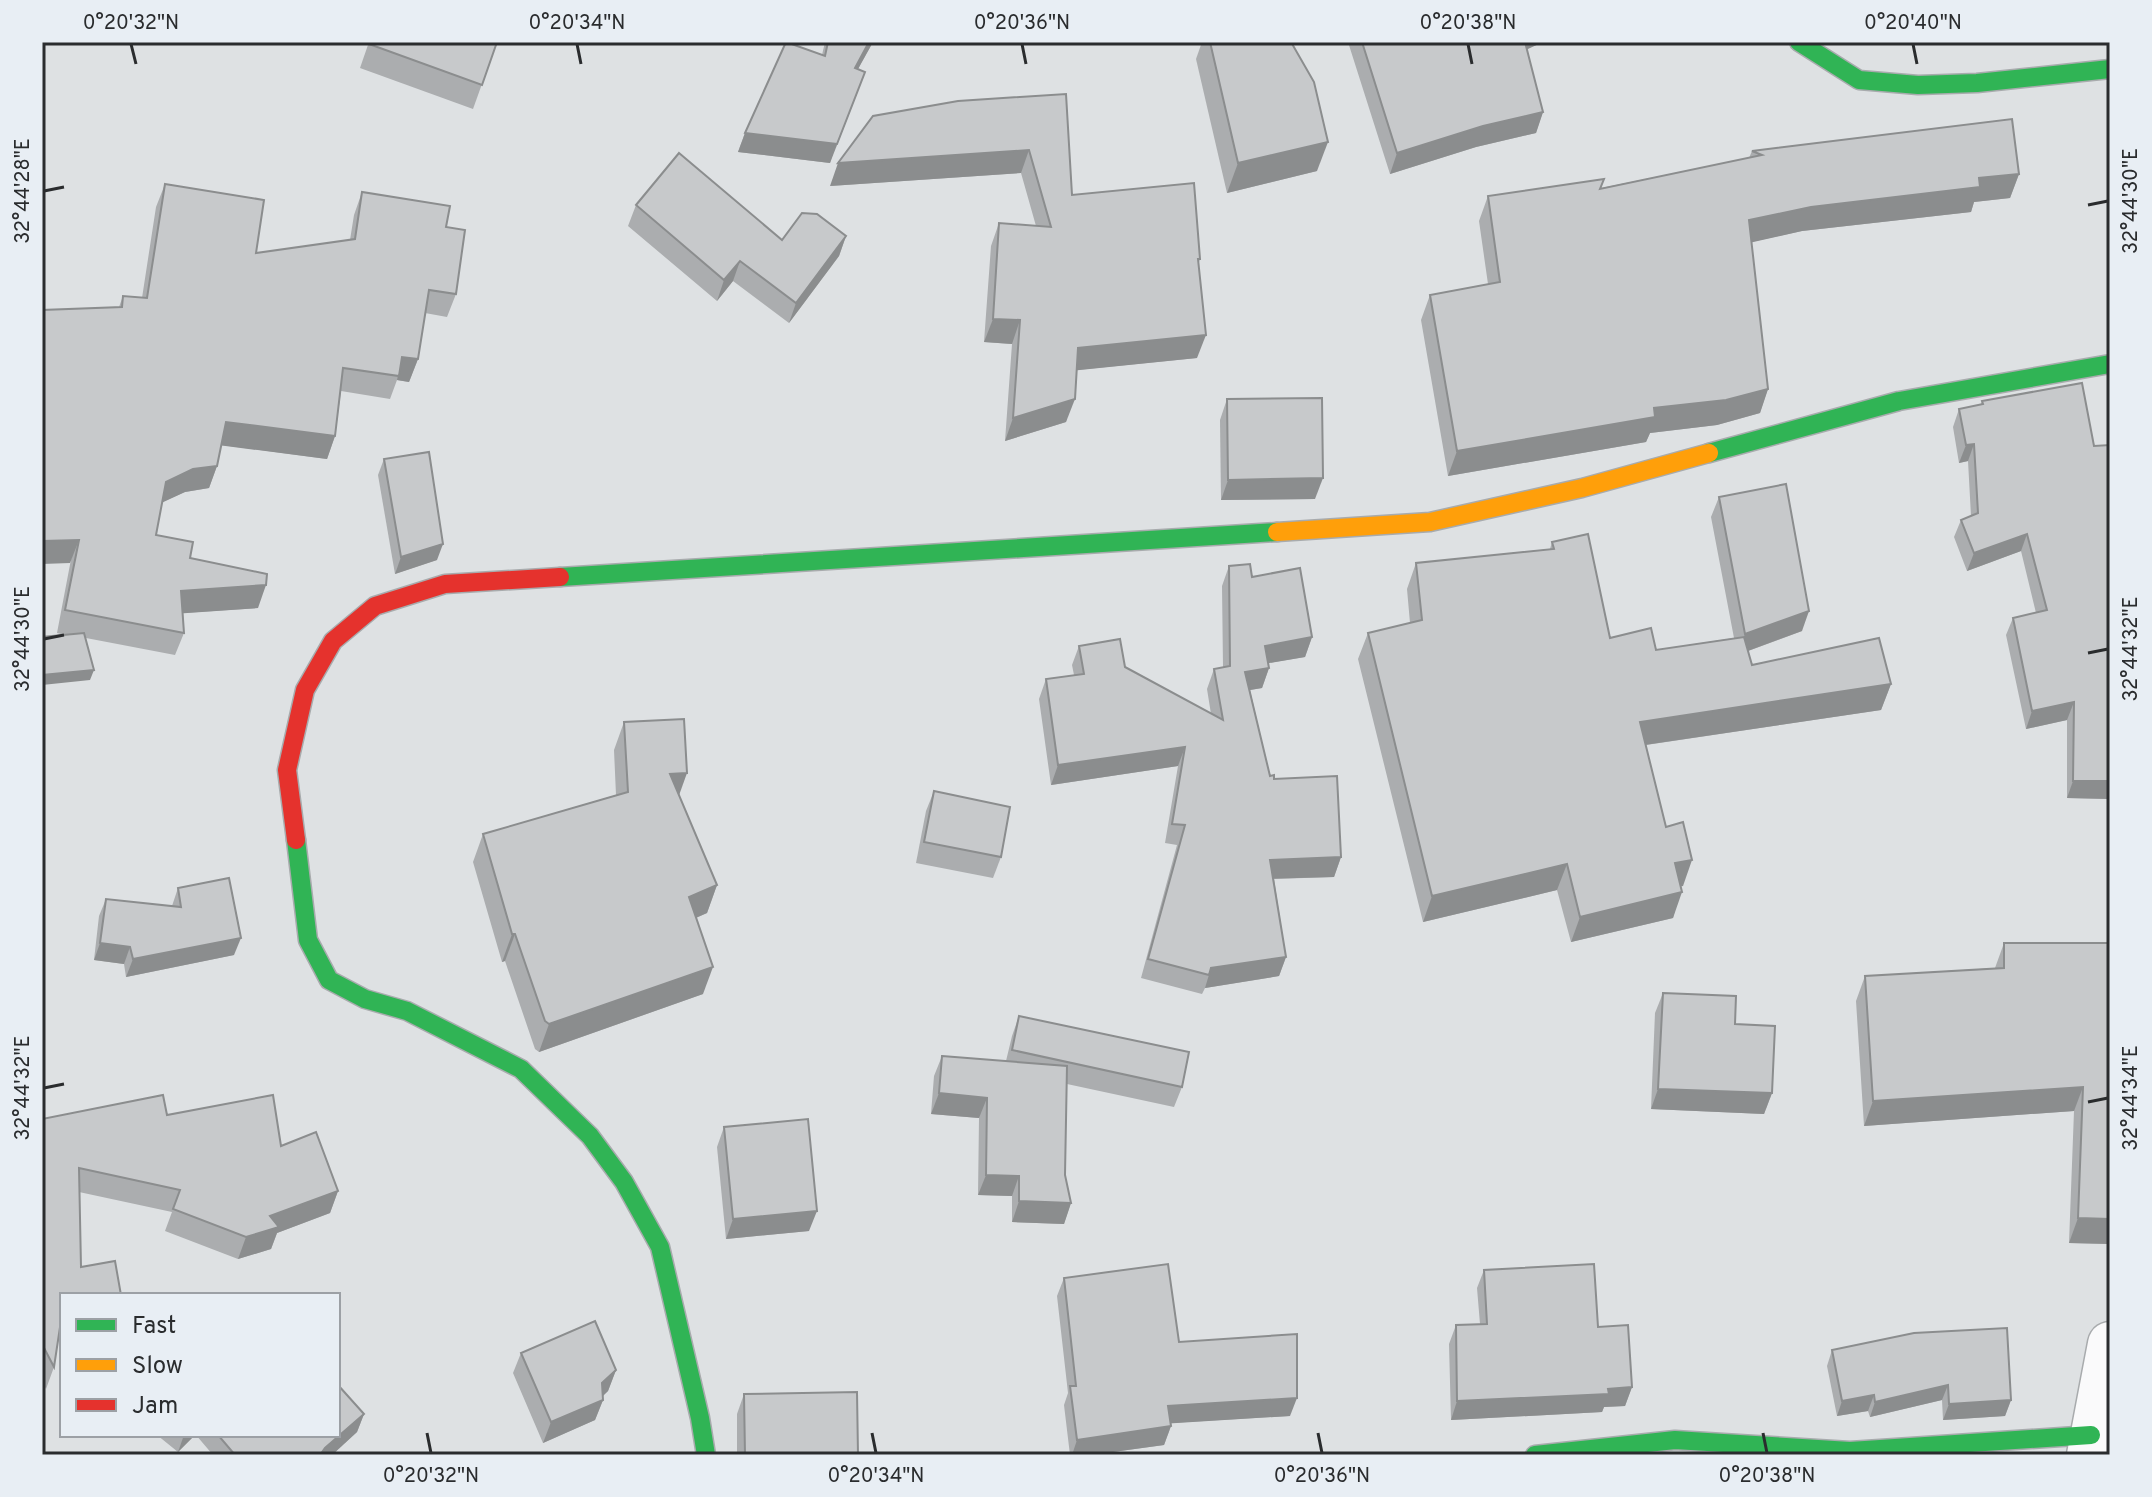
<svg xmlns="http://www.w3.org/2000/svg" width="2152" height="1497" viewBox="0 0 2152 1497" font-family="Overpass,sans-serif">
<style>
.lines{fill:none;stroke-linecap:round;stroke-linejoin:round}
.street-casing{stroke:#a8abad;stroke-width:47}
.fast-casing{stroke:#a8abad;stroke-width:21}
.slow-casing{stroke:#a8abad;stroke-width:21}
.jam-casing{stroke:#a8abad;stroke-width:21}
.street{stroke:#fafafb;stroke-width:44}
.fast{stroke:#30b455;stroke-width:18}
.slow{stroke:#ff9f0a;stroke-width:18}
.jam{stroke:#e5322d;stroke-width:18}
.wall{fill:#abadaf}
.shaded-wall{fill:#8b8d8e}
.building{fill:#c7c9cb;stroke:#8b8d8e;stroke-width:2}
.ticks{fill:none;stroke:#2a2c2e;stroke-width:3}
.neatline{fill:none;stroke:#2a2c2e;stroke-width:3}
.ticks-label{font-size:20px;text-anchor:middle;fill:#2a2c2e}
</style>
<rect width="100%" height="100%" fill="#dee1e3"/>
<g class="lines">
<defs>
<path id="street" d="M2089,1455L2110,1344"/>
<g id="fast">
<path d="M1799,42L1859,80L1918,85L1977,83L2110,69"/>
<path d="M1709,453L1899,401L2110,364"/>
<path d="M560,577L1277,532"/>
<path d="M296,840L308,940L329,980L365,999L407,1011L521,1069L590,1136L624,1182L660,1247L700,1418L706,1455"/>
<path d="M1535,1455L1675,1440L1850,1451L2091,1435"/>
</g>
<path id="slow" d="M1277,532L1430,522L1582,488L1709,453"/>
<path id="jam" d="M296,840L287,770L305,690L333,641L375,606L445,584L560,577"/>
</defs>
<use href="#street" class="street-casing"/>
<use href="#fast" class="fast-casing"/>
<use href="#slow" class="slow-casing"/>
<use href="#jam" class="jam-casing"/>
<use href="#street" class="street"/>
<use href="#fast" class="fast"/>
<use href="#slow" class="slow"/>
<use href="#jam" class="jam"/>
</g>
<g class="wall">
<path d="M369,42H497L473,109L360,68Z"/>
<path d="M825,42H873L858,69L830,163L738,152L745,133L822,55Z"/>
<path d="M1202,42H1291L1317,171L1227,193L1196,59Z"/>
<path d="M1348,42H1543L1527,49L1543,112L1536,133L1476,147L1390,174Z"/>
<path d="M1066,94L1072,195L1200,259L1198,265L1197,358L1077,370L1066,422L1005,441L1012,344L984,342L991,246L999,223L1036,226L1021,173L830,186Z"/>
<path d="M1752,151L2019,174L2010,198L1974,202L1971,212L1802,231L1751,242L1768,389L1760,413L1717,425L1650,433L1646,442L1448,476L1421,320L1430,295L1488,284L1479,221L1488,196L1601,188L1749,158Z"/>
<path d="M165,184L256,253L350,240L354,215L362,192L446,227L456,294L447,317L425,313L418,359L409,382L397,380L390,399L341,391L335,436L327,459L221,445L217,466L209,488L185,492L162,502L156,535L258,608L183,613L184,633L175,655L86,638L90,680L65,635L57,633L119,307L123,296L142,298L156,207Z"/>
<path d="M636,205L782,240L846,236L839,256L789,323L733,281L717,301L628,226Z"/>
<path d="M2082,383L2110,799L2067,798V720L2026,729L2006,635L2013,618L2036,613L2021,551L1967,571L1954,537L1961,520L1971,516L1968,461L1959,463L1953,427L1959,409L1981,405L1982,401Z"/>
<path d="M1227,399L1315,499L1221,500L1220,420Z"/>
<path d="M384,459L437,560L395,574L378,475Z"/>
<path d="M1719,497L1802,631L1748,651L1752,665L1891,684L1881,710L1646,745L1666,827L1683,886H1681L1673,918L1571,942L1557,890L1423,922L1358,659L1368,633L1410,623L1407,589L1416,563L1550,549L1552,542L1610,638L1656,650L1734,638L1711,517Z"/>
<path d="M1229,566L1252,577L1312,637L1305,657L1268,663L1269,668L1262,688L1250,690L1270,776L1274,779L1341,857L1334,877L1274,879L1286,957L1279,976L1205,988L1202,994L1141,978L1177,845L1165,843L1178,766L1051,785L1039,699L1046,679L1074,675L1072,665L1079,646L1211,714L1207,689L1214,669L1223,667L1222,586Z"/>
<path d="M624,722L679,795L717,885L707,913L696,918L703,994L539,1052L535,1049L505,961L502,962L473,862L483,834L616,795L614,750Z"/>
<path d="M934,791L1001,857L993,878L916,863L926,811Z"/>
<path d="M178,888L234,955L126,977L124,964L94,960L99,916L106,899L172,906Z"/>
<path d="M2004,943H2110V1244L2069,1243L2074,1111L1864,1126L1856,1001L1865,976L1995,968Z"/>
<path d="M1663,993L1735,1024L1772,1093L1764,1114L1651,1109L1655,1013Z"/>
<path d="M1019,1016L1182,1087L1174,1107L1067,1084L1065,1175L1071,1203L1064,1224L1012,1222V1196L978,1195L979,1118L931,1114L934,1076L942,1056L1006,1061L1012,1036Z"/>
<path d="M167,1115L281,1146L338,1191L330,1213L277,1233L271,1249L238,1259L165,1231L172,1212L79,1192L62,1295V1335L59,1336L54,1367L46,1389L42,1381V1119Z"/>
<path d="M724,1127L809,1231L726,1239L717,1147Z"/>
<path d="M1484,1270L1598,1327L1632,1387L1625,1406L1604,1407L1602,1412L1451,1420L1449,1344L1456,1325L1480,1324L1477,1288Z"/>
<path d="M1064,1278L1179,1342L1290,1416L1170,1423L1171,1426L1164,1445L1091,1455H1070L1064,1405L1068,1393L1057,1296Z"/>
<path d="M1832,1350L2011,1400L2005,1416L1943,1420L1942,1400L1870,1417L1868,1411L1837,1416L1827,1366Z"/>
<path d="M521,1353L616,1370L608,1391L603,1396V1400L595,1420L543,1443L513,1373Z"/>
<path d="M744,1394L858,1455H737V1414Z"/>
<path d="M364,1414L357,1432L332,1455H213L196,1435H338Z"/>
<path d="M157,1435H195L178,1452Z"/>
</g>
<g class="shaded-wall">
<path d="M869,42H873L848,87L855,68Z"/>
<path d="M1520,42H1543L1515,55Z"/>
<path d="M858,91L830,163L738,152L745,133Z"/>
<path d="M1543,112L1536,133L1476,147L1390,174L1397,153L1483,126Z"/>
<path d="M1328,142L1317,171L1227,193L1238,163Z"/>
<path d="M1029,150L1021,173L830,186L838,163Z"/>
<path d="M2019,174L2010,198L1974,202L1971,212L1802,231L1740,245L1749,220L1811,207L1979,178Z"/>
<path d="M846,236L839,256L789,323L796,303Z"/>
<path d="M740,261L733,281L717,301L724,280Z"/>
<path d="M993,319L1020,320L1012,344L984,342Z"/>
<path d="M1206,335L1197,358L1070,371L1078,348Z"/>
<path d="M402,357L418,359L409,382L397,380Z"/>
<path d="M1768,389L1760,413L1717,425L1650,433L1646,442L1448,476L1457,451L1654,408Z"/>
<path d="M1075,399L1066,422L1005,441L1013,418Z"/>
<path d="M226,422L335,436L327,459L218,445Z"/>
<path d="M1974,444L1968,461L1959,463L1966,445Z"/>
<path d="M217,466L209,488L185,492L157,505L166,482L193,469Z"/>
<path d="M1323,478L1315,499L1221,500L1228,480Z"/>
<path d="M2027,534L2021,551L1967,571L1974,553Z"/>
<path d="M79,540L70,563L42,564V541Z"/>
<path d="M443,544L437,560L395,574L401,557Z"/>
<path d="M266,585L258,608L173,614L181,591Z"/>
<path d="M1809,611L1802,631L1737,655L1745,634Z"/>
<path d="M1312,637L1305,657L1258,665L1265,646Z"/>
<path d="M1269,668L1262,688L1238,692L1245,672Z"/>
<path d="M94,670L90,680L42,685V675Z"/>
<path d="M1891,684L1881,710L1631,747L1640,722Z"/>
<path d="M2074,702L2067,720L2026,729L2032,711Z"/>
<path d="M1185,747L1178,766L1051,785L1058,765Z"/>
<path d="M687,773L677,801L670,774Z"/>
<path d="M2073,781H2110V799L2067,798Z"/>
<path d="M1341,857L1334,877L1263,879L1270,860Z"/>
<path d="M1692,860L1683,886L1666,889L1675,863Z"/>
<path d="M1567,864L1557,890L1423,922L1432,896Z"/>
<path d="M717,885L707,913L679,925L689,897Z"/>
<path d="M1682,892L1673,918L1571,942L1580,917Z"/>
<path d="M512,934H515L505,961L502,962Z"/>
<path d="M241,938L234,955L126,977L133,959Z"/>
<path d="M100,943L130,947L124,964L94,960Z"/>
<path d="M1286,957L1279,976L1205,988L1211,968Z"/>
<path d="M713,967L703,994L539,1052L549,1024Z"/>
<path d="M2083,1087L2074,1111L1864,1126L1873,1101Z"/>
<path d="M1658,1089L1772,1093L1764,1114L1651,1109Z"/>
<path d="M939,1093L987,1098L979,1118L931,1114Z"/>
<path d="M986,1175L1019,1176L1012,1196L978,1195Z"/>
<path d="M338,1191L330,1213L277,1233L271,1249L238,1259L246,1237L270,1216Z"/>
<path d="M1019,1201L1071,1203L1064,1224L1012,1222Z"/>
<path d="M817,1211L809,1231L726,1239L733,1219Z"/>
<path d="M2078,1218L2110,1219V1244L2069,1243Z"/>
<path d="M62,1314V1335L54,1337Z"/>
<path d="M616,1370L608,1391L595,1403L603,1400L595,1420L543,1443L551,1422L602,1383Z"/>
<path d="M1948,1385L1942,1400L1870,1417L1875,1402Z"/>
<path d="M1632,1387L1625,1406L1604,1407L1602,1412L1451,1420L1457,1401Z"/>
<path d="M1874,1395L1868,1411L1837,1416L1842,1401Z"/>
<path d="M1297,1398L1290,1416L1161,1424L1168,1406Z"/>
<path d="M2011,1400L2005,1416L1943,1420L1949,1404Z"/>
<path d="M364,1414L357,1432L332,1455H320L325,1448Z"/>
<path d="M1171,1426L1164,1445L1091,1455H1072L1077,1440Z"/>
<path d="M184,1435H195L178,1452Z"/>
</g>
<g class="building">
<path d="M369,42H497L482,85L369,44Z"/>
<path d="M786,42L825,56L828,42H869L855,68L865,72L837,144L745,133Z"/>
<path d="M1210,42H1291L1314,82L1328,142L1238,163Z"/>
<path d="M1362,42H1525L1543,112L1483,126L1397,153Z"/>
<path d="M1066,94L1072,195L1194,183L1200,259H1198L1206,335L1078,348L1075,399L1013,418L1020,320L993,319L999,223L1051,227L1029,150L838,163L873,116L958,101Z"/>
<path d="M2012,119L2019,174L1979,178L1980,187L1811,207L1749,220L1768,389L1726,400L1654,408L1655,417L1457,451L1430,295L1500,282L1488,196L1604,179L1600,189L1762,155L1752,151Z"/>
<path d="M679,153L782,240L802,213L817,214L846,236L796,303L740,261L724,280L636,205Z"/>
<path d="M165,184L264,200L256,253L355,239L362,192L450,206L446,227L465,230L456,294L429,290L418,359L402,357L399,376L343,368L335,436L226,422L217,466L193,469L166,482L156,535L193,542L190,558L267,574L266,585L181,591L184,633L65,610L79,540L42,541V310L122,307L123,296L147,298Z"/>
<path d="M2082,383L2094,446L2110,445V781H2073L2074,702L2032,711L2013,618L2047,610L2027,534L1974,553L1961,520L1978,513L1974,444L1966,445L1959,409L1983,404L1982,401Z"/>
<path d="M1322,398L1323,478L1228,480L1227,399Z"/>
<path d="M429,452L443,544L401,557L384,459Z"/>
<path d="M1786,484L1809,611L1745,634L1719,497Z"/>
<path d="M1588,534L1610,638L1651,628L1656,650L1744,637L1752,665L1879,638L1891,684L1640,722L1666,827L1683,822L1692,860L1675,863L1682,892L1580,917L1567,864L1432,896L1368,633L1422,620L1416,563L1554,549L1552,542Z"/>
<path d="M1250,564L1252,577L1300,568L1312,637L1265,646L1269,668L1245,672L1270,776L1274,775V779L1337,776L1341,857L1270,860L1286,957L1211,968L1209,975L1148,959L1185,825L1172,824L1185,747L1058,765L1046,679L1084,674L1079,646L1120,639L1125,667L1223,720L1214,669L1230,666L1229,566Z"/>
<path d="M84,633L94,670L42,675V637Z"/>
<path d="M684,719L687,773L670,774L717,885L689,897L713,967L549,1024L545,1021L515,934H512L483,834L628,792L624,722Z"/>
<path d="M934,791L1010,807L1001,857L924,842Z"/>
<path d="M229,878L241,938L133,959L130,947L100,943L106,899L181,907L178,888Z"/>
<path d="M2004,943H2110V1219L2078,1218L2083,1087L1873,1101L1865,976L2004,968Z"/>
<path d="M1663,993L1736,996L1735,1024L1775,1026L1772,1093L1658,1089Z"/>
<path d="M1019,1016L1189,1052L1182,1087L1012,1050Z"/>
<path d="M942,1056L1067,1066L1065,1175L1071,1203L1019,1201V1176L986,1175L987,1098L939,1093Z"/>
<path d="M163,1095L167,1115L273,1095L281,1146L316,1132L338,1191L270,1216L279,1227L246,1237L173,1209L180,1190L79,1168L81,1267L115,1261L121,1295H62V1314L54,1367L42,1344V1119Z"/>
<path d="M808,1119L817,1211L733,1219L724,1127Z"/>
<path d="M1168,1264L1179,1342L1297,1334V1398L1168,1406L1171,1426L1077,1440L1070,1386H1076L1064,1278Z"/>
<path d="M1594,1264L1598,1327L1628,1325L1632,1387L1608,1389L1609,1394L1457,1401L1456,1325L1487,1324L1484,1270Z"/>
<path d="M595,1321L616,1370L602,1383L603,1400L551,1422L521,1353Z"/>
<path d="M2007,1328L2011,1400L1949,1404L1948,1385L1875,1402L1874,1395L1842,1401L1832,1350L1914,1333Z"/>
<path d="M338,1385L364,1414L325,1448L320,1455H235L218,1435H338Z"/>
<path d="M857,1392L858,1455H745L744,1394Z"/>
</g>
<path class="ticks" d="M131,44L136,64M577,44L581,64M1022,44L1026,64M1468,44L1472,64M1913,44L1917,64M44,191L64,187M2088,205L2108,201M44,639L64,635M2088,653L2108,649M44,1088L64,1084M2088,1102L2108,1098M427,1433L431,1453M872,1433L876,1453M1318,1433L1322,1453M1763,1433L1767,1453"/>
<rect width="2152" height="1497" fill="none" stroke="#e8eef4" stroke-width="88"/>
<rect x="60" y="1293" width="280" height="144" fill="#e8eef4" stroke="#9ca0a5" stroke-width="2"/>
<rect x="76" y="1319" width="40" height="12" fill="#30b455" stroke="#9ca0a5" stroke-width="2"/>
<text x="132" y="1333" font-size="24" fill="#2a2c2e">Fast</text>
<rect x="76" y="1359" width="40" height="12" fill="#ff9f0a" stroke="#9ca0a5" stroke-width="2"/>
<text x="132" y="1373" font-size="24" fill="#2a2c2e">Slow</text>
<rect x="76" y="1399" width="40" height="12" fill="#e5322d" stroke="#9ca0a5" stroke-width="2"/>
<text x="132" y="1413" font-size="24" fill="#2a2c2e">Jam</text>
<rect x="44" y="44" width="2064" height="1409" class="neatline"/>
<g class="ticks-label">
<text x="131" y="29">0°20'32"N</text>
<text x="577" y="29">0°20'34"N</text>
<text x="1022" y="29">0°20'36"N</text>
<text x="1468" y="29">0°20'38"N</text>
<text x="1913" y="29">0°20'40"N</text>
<text transform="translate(22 191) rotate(-90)" y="7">32°44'28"E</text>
<text transform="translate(2130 201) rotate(-90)" y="7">32°44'30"E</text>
<text transform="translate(22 639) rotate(-90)" y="7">32°44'30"E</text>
<text transform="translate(2130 649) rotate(-90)" y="7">32°44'32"E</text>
<text transform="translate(22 1088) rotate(-90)" y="7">32°44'32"E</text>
<text transform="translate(2130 1098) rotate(-90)" y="7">32°44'34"E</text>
<text x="431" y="1482">0°20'32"N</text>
<text x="876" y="1482">0°20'34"N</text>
<text x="1322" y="1482">0°20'36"N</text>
<text x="1767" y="1482">0°20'38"N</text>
</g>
</svg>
